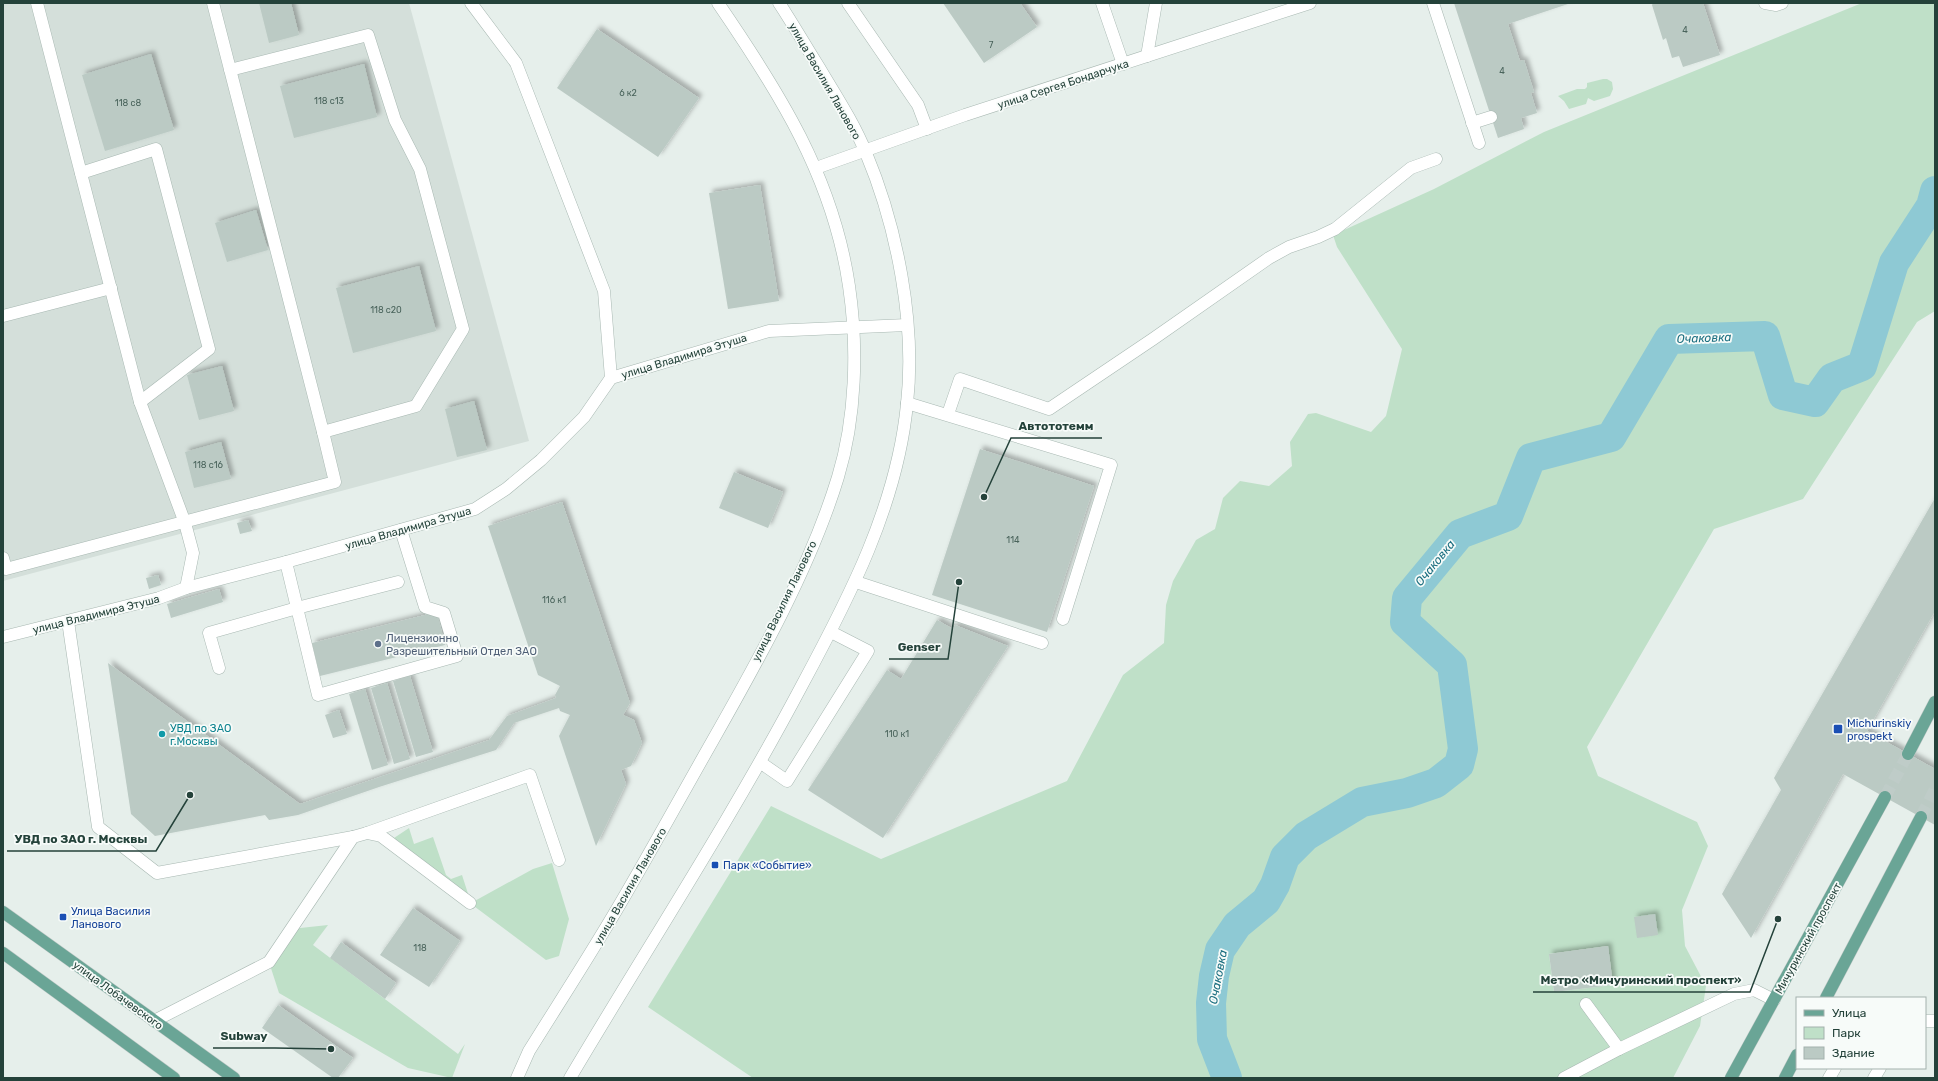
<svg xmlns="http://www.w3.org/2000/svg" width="1938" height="1081" viewBox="0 0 1938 1081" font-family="Rubik,sans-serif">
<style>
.built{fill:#d4dfda}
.green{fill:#bfe0c8;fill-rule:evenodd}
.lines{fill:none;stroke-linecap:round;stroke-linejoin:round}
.river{stroke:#8ec9d4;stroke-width:30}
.building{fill:#bbcac4;filter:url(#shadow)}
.major-tunnel{stroke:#bfccc8;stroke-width:12;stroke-dasharray:12 6;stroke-linecap:butt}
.minor-casing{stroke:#a8b8b2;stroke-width:13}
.major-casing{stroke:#c2cac8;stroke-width:13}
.minor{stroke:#fff;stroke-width:12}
.major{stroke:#6aa596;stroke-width:12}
.service-dot{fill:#5c6f8a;stroke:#f7fbf9;stroke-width:1.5}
.transit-dot{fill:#1a4fb4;stroke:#f7fbf9;stroke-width:1.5}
.culture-dot{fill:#0f9aa8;stroke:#f7fbf9;stroke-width:1.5}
.labels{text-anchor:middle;stroke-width:3.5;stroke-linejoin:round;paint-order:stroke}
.number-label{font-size:9px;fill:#4a645c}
.street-label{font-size:11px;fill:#24423a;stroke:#f7fbf9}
.service-label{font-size:11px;fill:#4e5e75;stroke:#f7fbf9;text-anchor:start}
.transit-label{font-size:11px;fill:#164399;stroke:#f7fbf9;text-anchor:start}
.culture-label{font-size:11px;fill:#0d838f;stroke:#f7fbf9;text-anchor:start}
.water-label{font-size:12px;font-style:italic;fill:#1c6f80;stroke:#f7fbf9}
.leader{fill:none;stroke:#24423a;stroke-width:1.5}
.callout-dot{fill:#24423a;stroke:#f7fbf9;stroke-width:1.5}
.callout-label{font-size:12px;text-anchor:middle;font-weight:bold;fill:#24423a;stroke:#f7fbf9;stroke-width:3.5;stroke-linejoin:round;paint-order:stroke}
</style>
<defs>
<filter id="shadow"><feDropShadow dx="3.5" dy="-3.5" stdDeviation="2" flood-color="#0004"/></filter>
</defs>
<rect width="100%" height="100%" fill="#e6efeb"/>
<path class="built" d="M3,3H409L529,441L3,581Z"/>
<g class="green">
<path d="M1862,3H1935V311L1917,322L1803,499L1714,529L1587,747L1598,776L1697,822L1708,846L1682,910L1685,946L1706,986L1700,1026L1673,1078H753L648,1007L771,806L881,859L1067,781L1123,675L1164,643L1166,605L1173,581L1196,540L1215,529L1223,498L1240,481L1269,486L1292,466L1290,442L1308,414L1316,413L1371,432L1386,416L1402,349L1337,247L1333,235L1434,189L1544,132ZM1608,946L1613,985L1554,992L1549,954Z"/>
<path d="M1603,79H1607L1612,82L1613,89L1610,96L1594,101L1588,98L1586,104L1569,109L1564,101L1558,96L1577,89H1585L1587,87V83Z"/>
<path d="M409,828L414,844L433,837L446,875L451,879L462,875L471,903L533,869L552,863L569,919L559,956L546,960L388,842Z"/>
<path d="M328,925L313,945L458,1054L465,1044L452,1078L408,1068L279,993L269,962L291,929Z"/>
</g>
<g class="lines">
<path class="river" d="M1227,1078L1212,1039L1211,1003L1214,976L1220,950L1237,925L1266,901L1275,885L1285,857L1306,836L1362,802L1407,793L1436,783L1459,765L1463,749L1452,665L1405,622L1407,598L1460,534L1508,516L1531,458L1611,437L1669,339L1765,336L1783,395L1815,402L1832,378L1862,366L1894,263L1931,206L1935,191"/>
</g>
<g class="building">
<path d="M259,3H291L299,35L269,43Z"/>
<path d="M943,3H1020L1037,27L984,63Z"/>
<path d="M1454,3H1571L1508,24L1520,61L1524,60L1534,92L1531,93L1537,113L1521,118L1524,129L1498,138Z"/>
<path d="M1653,3H1703L1720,55L1683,67L1679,56L1672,58L1666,38L1663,40L1652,5Z"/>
<path d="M597,29L699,98L658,157L557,88Z"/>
<path d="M151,54L174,130L105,151L82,75Z"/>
<path d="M364,64L377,117L294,138L280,86Z"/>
<path d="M760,185L779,301L728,309L709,193Z"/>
<path d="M256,210L268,250L227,262L215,223Z"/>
<path d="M419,266L436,331L353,353L336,288Z"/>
<path d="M222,366L234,411L199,420L187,375Z"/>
<path d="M474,401L487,450L457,457L445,409Z"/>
<path d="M221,442L231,479L194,488L185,452Z"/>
<path d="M980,449L1094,486L1047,632L932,595Z"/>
<path d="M734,472L783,492L768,528L719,508Z"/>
<path d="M1935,498V611L1867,731L1935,769V825L1843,774L1751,938L1722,894L1781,790L1774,778Z"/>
<path d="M562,502L630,703L623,715L634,720L642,743L631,766L621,770L626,784L596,846L559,736L570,715L560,711L559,708L514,723L496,750L379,787L298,815L269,820L265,815L155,836L131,814L108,663L300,804L489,740L507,716L556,698L555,695L560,686L538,675L488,526Z"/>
<path d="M248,520L252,531L240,534L237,523Z"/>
<path d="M158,575L161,585L149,589L146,578Z"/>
<path d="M219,589L223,602L171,618L167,604Z"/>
<path d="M437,612L445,645L320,676L312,643Z"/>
<path d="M937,620L953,629L955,625L1008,646L883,838L808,790L887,670L901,679Z"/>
<path d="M410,676L433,752L416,757L393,681Z"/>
<path d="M387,683L410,759L394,764L371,688Z"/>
<path d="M365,689L388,765L372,770L349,694Z"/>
<path d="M339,710L347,734L333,738L325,715Z"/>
<path d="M413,908L460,941L429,987L380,955Z"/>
<path d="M1655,914L1658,935L1637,938L1634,917Z"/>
<path d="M341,942L396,983L385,999L330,958Z"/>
<path d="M1608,946L1613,985L1554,992L1549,954Z"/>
<path d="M278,1005L353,1058L338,1078H333L262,1028Z"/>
</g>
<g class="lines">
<g class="major-tunnel">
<path d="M1885,797L1908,754"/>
<path d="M1921,817L1935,789"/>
</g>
<defs>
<g id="minor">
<path d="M37,3L140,402L185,523L193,553L186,588"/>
<path d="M213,3L323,432L416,406L463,329L420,169L395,120L368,35L230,70"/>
<path d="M471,3L516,63L604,291L611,378"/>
<path d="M848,3L918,105L927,129"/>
<path d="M1102,3L1123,64"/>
<path d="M1433,3L1479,143"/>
<path d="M1765,3L1776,5L1782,3"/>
<path d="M1147,56L1156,3"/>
<path d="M1472,123L1491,117"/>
<path d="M816,168L965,115L1310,3"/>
<path d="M81,173L156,149L209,349L140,402"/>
<path d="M3,316L111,288"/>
<path d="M907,403L1111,465L1063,619"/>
<path d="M948,414L960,379L1049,409L1153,339L1269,258L1289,247L1318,237L1335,229L1411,168L1436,159"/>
<path d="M3,558L6,569L335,482L323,432"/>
<path d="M286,562L318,695L457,656L444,613L425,607L401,530"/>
<path d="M856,582L1042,643"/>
<path d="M68,621L98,827L157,873L353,837"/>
<path d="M3,637L159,598L186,588L286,562L475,509L506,489L541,460L584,417L611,378L769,331L907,325"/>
<path d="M219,668L209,633L297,608L398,582"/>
<path d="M761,763L787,781L868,651L831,632"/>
<path d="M367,833L530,775L559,860"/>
<path d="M1586,1004L1619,1049"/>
<path d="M154,1021L269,962L353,837L367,833L381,836L470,903"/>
<path d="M1925,1021H1935"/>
<path d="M517,1078L529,1051C562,998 596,946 627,892C656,842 684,791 713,740C759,659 811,566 838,477C856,418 858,347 849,286C833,177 779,92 718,3"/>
<path d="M570,1078C647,948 730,821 801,687C849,598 897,506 907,404C916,323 897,227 866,153C854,123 836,96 820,69C806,47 793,24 779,3"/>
<path d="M1564,1078L1619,1049L1734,994L1754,990L1774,1000"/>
<path d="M1829,1078L1835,1068"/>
<path d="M1874,1078L1880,1068"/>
</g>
<g id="major">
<path d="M1908,754L1935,702"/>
<path d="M3,912L234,1078"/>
<path d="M3,953L174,1078"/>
<path d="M1826,998L1921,817"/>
<path d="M1731,1078L1885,797"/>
<path d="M1785,1078L1797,1055"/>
</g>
</defs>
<use href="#minor" class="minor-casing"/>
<use href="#major" class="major-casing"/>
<use href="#minor" class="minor"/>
<use href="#major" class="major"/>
</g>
<circle class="service-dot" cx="378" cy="644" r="4"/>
<g class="transit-dot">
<rect x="1833" y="724" width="10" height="10" rx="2"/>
<rect x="711" y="861" width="8" height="8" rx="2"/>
<rect x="59" y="913" width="8" height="8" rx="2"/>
</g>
<circle class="culture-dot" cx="162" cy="734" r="4"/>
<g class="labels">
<g class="number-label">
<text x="1685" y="33">4</text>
<text x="991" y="48">7</text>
<text x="1502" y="74">4</text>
<text x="628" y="96">6 к2</text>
<text x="329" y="104">118 с13</text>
<text x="128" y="106">118 с8</text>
<text x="386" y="313">118 с20</text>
<text x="208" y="468">118 с16</text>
<text x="1013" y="543">114</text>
<text x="554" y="603">116 к1</text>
<text x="897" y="737">110 к1</text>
<text x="420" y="951">118</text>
</g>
<g class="street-label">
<text transform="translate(825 81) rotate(60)" y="4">улица Василия Ланового</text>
<text transform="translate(1063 84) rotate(-18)" y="4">улица Сергея Бондарчука</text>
<text transform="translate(684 356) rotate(-17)" y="4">улица Владимира Этуша</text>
<text transform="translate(408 528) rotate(-16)" y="4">улица Владимира Этуша</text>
<text transform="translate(784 601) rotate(-64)" y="4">улица Василия Ланового</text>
<text transform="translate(96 614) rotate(-14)" y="4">улица Владимира Этуша</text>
<text transform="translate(630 886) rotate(-60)" y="4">улица Василия Ланового</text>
<text transform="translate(1808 938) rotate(-61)" y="4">Мичуринский проспект</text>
<text transform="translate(118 995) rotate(36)" y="4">улица Лобачевского</text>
</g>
<g class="service-label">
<text x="386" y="642">Лицензионно<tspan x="386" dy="13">Разрешительный Отдел ЗАО</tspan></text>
</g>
<g class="transit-label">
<text x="1847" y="727">Michurinskiy<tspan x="1847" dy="13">prospekt</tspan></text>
<text x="723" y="869">Парк «Событие»</text>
<text x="71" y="915">Улица Василия<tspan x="71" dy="13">Ланового</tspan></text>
</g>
<g class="culture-label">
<text x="170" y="732">УВД по ЗАО<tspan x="170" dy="13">г.Москвы</tspan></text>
</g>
<g class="water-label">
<text transform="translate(1704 338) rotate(-2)" y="4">Очаковка</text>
<text transform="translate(1435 563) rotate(-51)" y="4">Очаковка</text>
<text transform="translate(1218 977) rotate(-79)" y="4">Очаковка</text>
</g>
</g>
<path class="leader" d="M984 497L1011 438H1102M959 582L948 659H889M190 795L156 851H7M1778 919L1750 992H1533M331 1049L275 1048H213"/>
<g class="callout-dot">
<circle cx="984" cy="497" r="4"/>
<circle cx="959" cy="582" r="4"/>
<circle cx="190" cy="795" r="4"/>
<circle cx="1778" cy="919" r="4"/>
<circle cx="331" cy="1049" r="4"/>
</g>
<g class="callout-label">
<text x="1056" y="430">Автототемм</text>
<text x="919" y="651">Genser</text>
<text x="81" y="843">УВД по ЗАО г. Москвы</text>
<text x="1641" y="984">Метро «Мичуринский проспект»</text>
<text x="244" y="1040">Subway</text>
</g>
<rect width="1938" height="1081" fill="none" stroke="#24423a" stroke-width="8"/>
<rect x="1796" y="997" width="130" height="72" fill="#f7fbf9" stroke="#a3b1ad"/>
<rect x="1804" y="1010" width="20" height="6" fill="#6aa596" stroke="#a3b1ad"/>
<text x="1832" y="1017" font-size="12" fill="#24423a">Улица</text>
<rect x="1804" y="1027" width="20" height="12" fill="#bfe0c8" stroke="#a3b1ad"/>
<text x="1832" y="1037" font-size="12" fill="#24423a">Парк</text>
<rect x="1804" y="1047" width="20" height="12" fill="#bbcac4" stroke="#a3b1ad"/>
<text x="1832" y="1057" font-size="12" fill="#24423a">Здание</text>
</svg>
